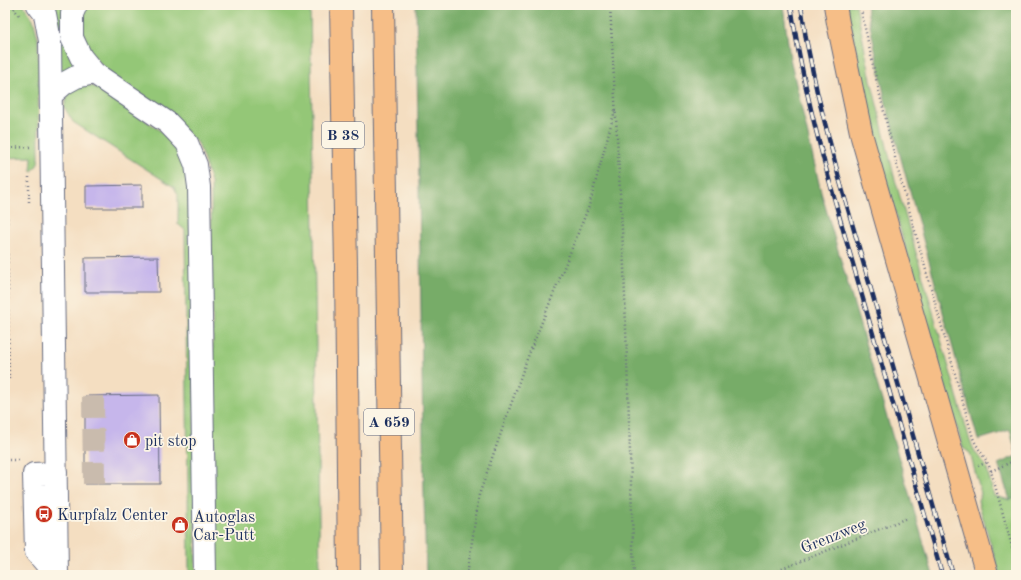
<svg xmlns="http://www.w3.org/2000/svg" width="1021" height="580" viewBox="0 0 1021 580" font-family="'Old Standard TT',serif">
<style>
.green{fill:#94c777;stroke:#587b6a}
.forest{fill:#77ac68;stroke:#496e63}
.building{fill:#c6b6eb}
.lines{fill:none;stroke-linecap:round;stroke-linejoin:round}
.minor-tunnel{stroke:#c9bbad;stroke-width:22;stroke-dasharray:22 11;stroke-linecap:butt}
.minor-casing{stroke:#676c81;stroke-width:24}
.major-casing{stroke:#676c81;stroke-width:24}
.highway-casing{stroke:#676c81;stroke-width:24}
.path{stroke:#676c81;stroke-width:2.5;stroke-dasharray:1 3;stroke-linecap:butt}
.minor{stroke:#fff;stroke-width:22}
.major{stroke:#f6be87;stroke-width:22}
.highway{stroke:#f6be87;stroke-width:22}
.rail-casing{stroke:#1b2f5e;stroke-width:4.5}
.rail{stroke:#fcf5e5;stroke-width:3;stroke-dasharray:9;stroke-linecap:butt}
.labels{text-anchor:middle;stroke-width:3.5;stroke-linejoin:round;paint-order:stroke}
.shield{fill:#fcf5e5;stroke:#5e6a86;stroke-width:1}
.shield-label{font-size:15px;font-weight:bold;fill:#1b2f5e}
.poi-label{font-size:16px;fill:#1b2f5e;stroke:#fcf5e5;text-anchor:start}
.street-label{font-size:16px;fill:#1b2f5e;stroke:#fcf5e5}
</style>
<rect width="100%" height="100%" fill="#fcf5e5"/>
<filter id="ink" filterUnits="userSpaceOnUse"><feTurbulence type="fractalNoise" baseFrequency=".025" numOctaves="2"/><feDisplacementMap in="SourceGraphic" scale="8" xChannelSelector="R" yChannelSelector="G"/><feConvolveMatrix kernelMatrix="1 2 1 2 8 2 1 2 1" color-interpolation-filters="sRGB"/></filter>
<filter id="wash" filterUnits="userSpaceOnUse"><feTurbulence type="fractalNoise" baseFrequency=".012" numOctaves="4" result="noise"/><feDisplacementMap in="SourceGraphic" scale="16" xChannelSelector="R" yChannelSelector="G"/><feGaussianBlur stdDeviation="0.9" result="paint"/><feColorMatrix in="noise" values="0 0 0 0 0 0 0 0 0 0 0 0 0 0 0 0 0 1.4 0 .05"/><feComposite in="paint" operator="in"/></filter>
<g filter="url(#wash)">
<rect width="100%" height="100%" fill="#f4dec1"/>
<g class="green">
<path d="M5,5H24L33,19L38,38L39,158C38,165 36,168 31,172L32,157L5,158Z"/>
<path d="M49,5H64L62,21L76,67L57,78Z"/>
<path d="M86,5H310L320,575H215L211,182L198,143L107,72L85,46L81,20Z"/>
<path d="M847,5H856L871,80L894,176L970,441L975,452L986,466L994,496L1010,500L1016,497V575H1000L978,501L981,494L970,453L963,448L886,180L862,84Z"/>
<path d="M84,84L102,89L169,137L185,159L192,185L196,575H189L185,230L178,224V195L174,187L73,122L64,107L69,92Z"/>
</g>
<g class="forest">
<path d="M416,5H783L790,58L821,192L933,575H426L424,498Z"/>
<path d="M866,5H1016V453L1010,430L978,440L886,104Z"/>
<path d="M1016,456V497L1010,500L998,464Z"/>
</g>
<g id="blocks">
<g class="building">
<path d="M142,185V208H86V186Z"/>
<path d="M158,257L159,292H85V258Z"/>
<path d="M159,395L160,484H85V396Z"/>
</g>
</g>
</g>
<g filter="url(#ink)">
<use href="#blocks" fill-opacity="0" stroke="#676c81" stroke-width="1"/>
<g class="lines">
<path class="minor-tunnel" d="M93,396L94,484"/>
<defs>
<g id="minor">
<path d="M38,5L45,14L50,41L57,575"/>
<path d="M76,5L72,14V38L81,57L94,73L168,123L187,143L196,165L199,187L205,575"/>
<path d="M51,95L65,83L76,77L94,73"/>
<path d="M56,473L34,474L36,552L56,575"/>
</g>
<path id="major" d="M835,5L838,23L862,137L987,575"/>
<g id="highway">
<path d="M341,5L346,266L349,575"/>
<path d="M383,5L392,575"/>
</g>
</defs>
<use href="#minor" class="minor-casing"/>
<use href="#major" class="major-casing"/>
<use href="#highway" class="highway-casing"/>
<g class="path">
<path d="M17,5L14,9L19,15"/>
<path d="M610,5L624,267L634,575"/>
<path d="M860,5L876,79L899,174L973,438C978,450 987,459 991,471L1016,561"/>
<path d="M5,148L30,147"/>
<path d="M7,202L9,380"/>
<path d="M29,202V176"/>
<path d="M5,460H19"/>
<path d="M978,466L988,462"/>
<path d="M991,471L1016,460"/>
<path d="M467,575L479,495L527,359L589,206L615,110"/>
<path d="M767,575L907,518"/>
</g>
<use href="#minor" class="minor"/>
<use href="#major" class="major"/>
<use href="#highway" class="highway"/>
<defs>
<g id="rail">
<path d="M791,5C804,98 831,188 857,278C885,377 914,476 942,575"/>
<path d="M801,5L806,39L817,92L839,178L953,575"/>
</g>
</defs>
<use href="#rail" class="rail-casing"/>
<use href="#rail" class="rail"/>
</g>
</g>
<defs>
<symbol id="shop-disc" viewBox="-11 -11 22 22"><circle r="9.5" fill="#c8321e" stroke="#fcf5e5"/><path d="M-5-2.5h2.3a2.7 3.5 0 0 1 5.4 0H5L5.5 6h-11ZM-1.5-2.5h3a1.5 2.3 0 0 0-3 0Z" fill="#fff"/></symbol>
<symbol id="bus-disc" viewBox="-11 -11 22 22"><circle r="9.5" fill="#c8321e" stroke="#fcf5e5"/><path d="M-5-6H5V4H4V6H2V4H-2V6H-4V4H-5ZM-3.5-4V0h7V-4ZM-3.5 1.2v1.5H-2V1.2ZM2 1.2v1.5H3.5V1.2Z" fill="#fff"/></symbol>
</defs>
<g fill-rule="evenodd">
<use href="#shop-disc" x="122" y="430" width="20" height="20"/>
<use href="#bus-disc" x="34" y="504" width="20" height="20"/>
<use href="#shop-disc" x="170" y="515" width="20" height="20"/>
</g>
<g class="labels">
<g class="shield">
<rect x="322" y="122" width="42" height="26" rx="3"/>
<rect x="364" y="409" width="50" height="26" rx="3"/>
</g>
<g class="shield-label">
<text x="343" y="140">B 38</text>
<text x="389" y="427">A 659</text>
</g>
<g class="poi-label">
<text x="145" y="446">pit stop</text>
<text x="57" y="520">Kurpfalz Center</text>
<text x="193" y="522">Autoglas<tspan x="193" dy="18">Car-Putt</tspan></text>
</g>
<g class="street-label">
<text transform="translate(833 535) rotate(-22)" y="6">Grenzweg</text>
</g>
</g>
<rect width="1021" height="580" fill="none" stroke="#fcf5e5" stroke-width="20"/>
</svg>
